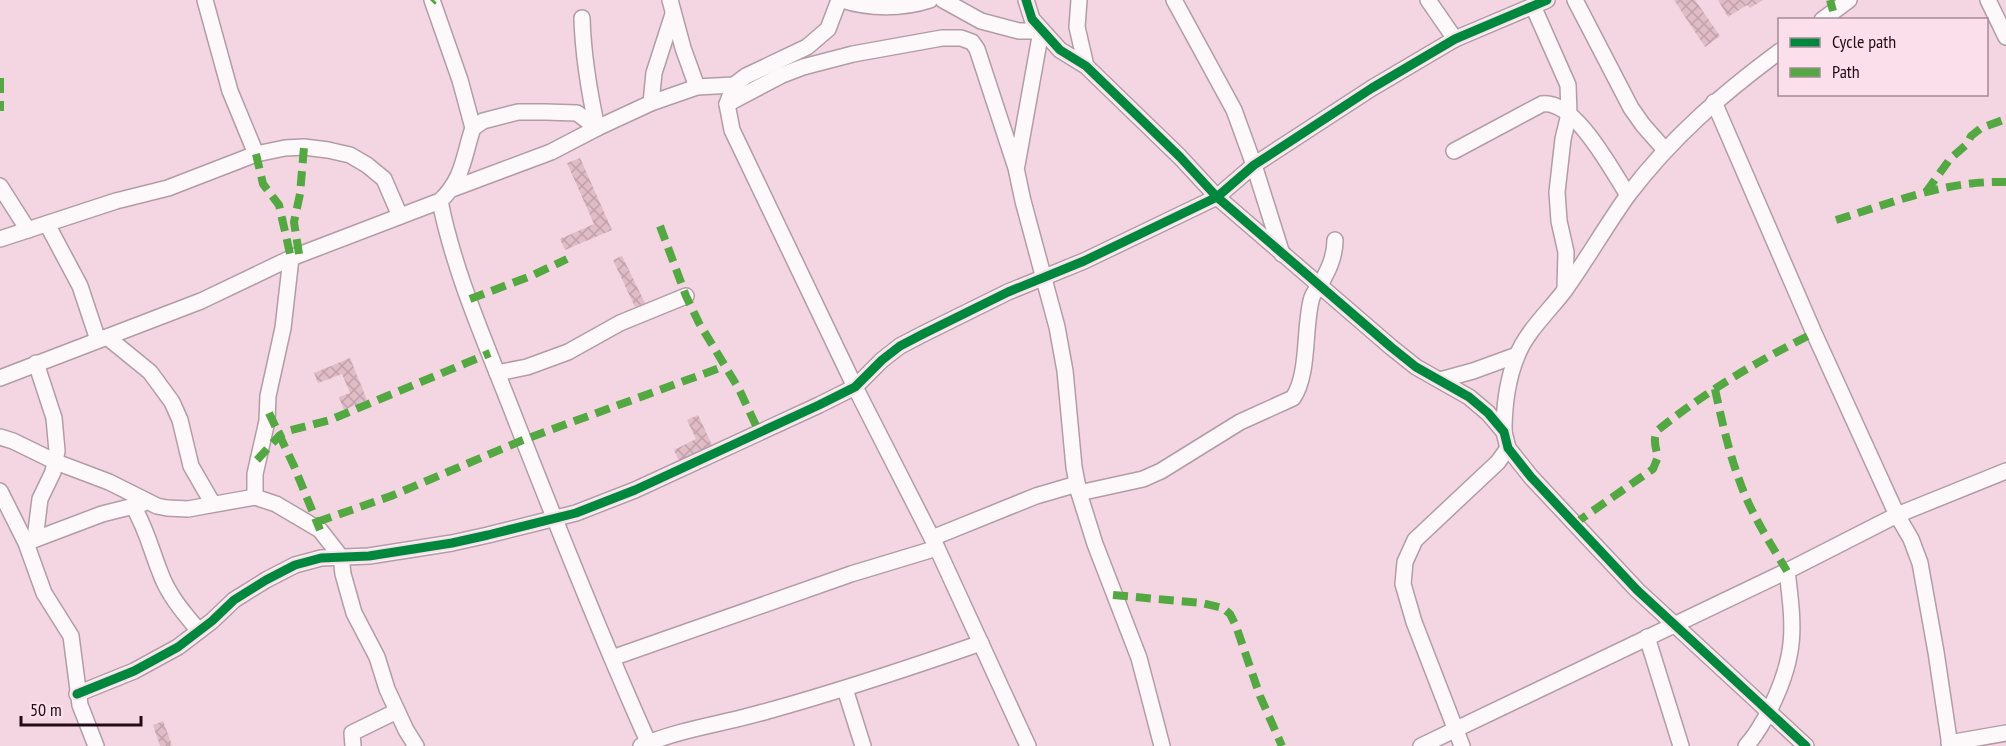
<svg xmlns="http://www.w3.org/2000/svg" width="2006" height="746" viewBox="0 0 2006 746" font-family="'PT Sans Narrow',sans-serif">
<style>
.building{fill:url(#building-cross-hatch)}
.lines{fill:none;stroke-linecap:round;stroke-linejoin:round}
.street-casing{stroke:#b39ca6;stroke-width:18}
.street{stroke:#fdf9fb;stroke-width:15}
.quiet{stroke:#53a842;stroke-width:8;stroke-dasharray:15 8;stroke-linecap:butt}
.cycleway-casing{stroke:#fbe0eb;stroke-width:13}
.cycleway{stroke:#00873e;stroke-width:9}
</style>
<defs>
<pattern id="building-cross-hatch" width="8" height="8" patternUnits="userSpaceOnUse" patternTransform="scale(1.5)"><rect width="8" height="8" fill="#e0bdc6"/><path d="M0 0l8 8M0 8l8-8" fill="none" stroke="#c0a1a9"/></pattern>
</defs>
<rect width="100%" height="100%" fill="#f3d6e2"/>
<g class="building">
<path d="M1674,0H1695L1720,36L1705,47Z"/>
<path d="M1718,0H1763L1750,8L1747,5L1728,17Z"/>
<path d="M580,158L612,230L565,250L560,239L594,224L567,163Z"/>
<path d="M622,256L645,303L635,307L613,260Z"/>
<path d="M350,358L367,400L344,410L339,397L350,393L342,374L318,383L314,373Z"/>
<path d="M698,415L712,445L679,461L674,450L696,439L687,420Z"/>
<path d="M163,721L172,745L170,746H160L153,725Z"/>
</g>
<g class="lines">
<defs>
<g id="street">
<path d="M205,0L230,91L256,154"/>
<path d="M432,0L460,80L473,128"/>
<path d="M670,0L683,48L697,87L734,85"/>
<path d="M839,0L828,29L807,47L746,76L734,85L727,104L732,130L855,387L937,548L1028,746"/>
<path d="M842,0C869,9 903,9 930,0"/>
<path d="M943,0L981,21L1019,31H1041L1017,165"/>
<path d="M1026,0L1032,19L1060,50L1086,66L1180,157L1217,197L1391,347L1416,367L1469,397L1488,413L1504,432L1508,448L1531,477L1637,590L1806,746"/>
<path d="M1079,0L1077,27L1086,66"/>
<path d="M1174,0L1234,110L1254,165L1282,254"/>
<path d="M1428,0L1455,39"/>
<path d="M1575,0L1631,108L1643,125L1665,150"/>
<path d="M1988,0L2006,37"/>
<path d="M1533,6L1568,85L1569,114L1563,139L1557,192L1559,221L1566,252L1565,288"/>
<path d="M1822,20L1849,0"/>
<path d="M1714,102L1814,333L1897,515L1911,539L1920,563L1936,652L1950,746"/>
<path d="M651,103L654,73L673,14"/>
<path d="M727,104L782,75L803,67L853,54L942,38H961L972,42L977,49L1016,168L1023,201L1057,327L1065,371L1074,467L1079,493L1095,544L1139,658L1162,746"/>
<path d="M1454,151L1542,104C1575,99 1612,171 1628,195"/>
<path d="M0,186L28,230"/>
<path d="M452,189L551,152L597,128C589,91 583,56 582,18"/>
<path d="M440,201C454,272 485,341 511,408C555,521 600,635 650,746"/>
<path d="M47,224L80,286L98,340"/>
<path d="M0,239L116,201L168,188L256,154L285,148L304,147L328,150L350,155L367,165L384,179L400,216"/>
<path d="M107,337L150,372L172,402L180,420L191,466L213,504"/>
<path d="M497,373L527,367L568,352L620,323L686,296"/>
<path d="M0,378L201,301L291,258L440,201C464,178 463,157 473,128L483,121L518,112H545L577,113L597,128L651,103L697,87"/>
<path d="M1440,380L1473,371L1517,355"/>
<path d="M1504,432C1504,407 1507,380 1517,356C1526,332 1550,310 1565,290C1587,259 1606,226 1628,195C1672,137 1722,94 1780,51"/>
<path d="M0,437L13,441L56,462L109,482L157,506L167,508L188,509L255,497L276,504L320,530L341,557L343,574L354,613L377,657L387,689L406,730L416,746"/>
<path d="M0,491L26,543L44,593L71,636L80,705L96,746"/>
<path d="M1079,493L1143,479L1161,471L1240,422L1293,398C1309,375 1304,329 1311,301C1312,294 1316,290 1320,285C1328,271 1335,257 1335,240"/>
<path d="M255,497V474L267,421L268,396L283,328L291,258"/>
<path d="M133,506C147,530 150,547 160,572C168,595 184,613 199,631"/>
<path d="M932,538L1036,496L1077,484"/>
<path d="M35,539L40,499L53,472L57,451L54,418L36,363"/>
<path d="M28,542L102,514L142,504"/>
<path d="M1647,637L1681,746"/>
<path d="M612,658L851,574L937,548"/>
<path d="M845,689L863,746"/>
<path d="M77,694L134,671L178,647L212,621L234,600L266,580L295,565L321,558L369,556L452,543L488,535L576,513L635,490L819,405L855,387L882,360L900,346L923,334L1008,292L1084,261L1217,197L1254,165L1372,88L1455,39L1547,0"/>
<path d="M1949,743L2006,733"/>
<path d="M353,746L352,733L397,711"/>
<path d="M641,746C680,729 723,724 764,712C837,692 909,668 981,643"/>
<path d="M1421,746L1787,571L1897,515L2006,471"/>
<path d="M1462,746L1414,622L1403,584L1405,562L1415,540L1498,462L1508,448"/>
<path d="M1746,746C1757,734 1764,721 1771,707C1797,654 1794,627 1787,571"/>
</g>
</defs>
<use href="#street" class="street-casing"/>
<use href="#street" class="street"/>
<g class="quiet">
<path d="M1830,0L1833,11"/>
<path d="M432,2L434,0"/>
<path d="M0,78V111"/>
<path d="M256,154L263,184L279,205L291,258"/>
<path d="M1926,192L1950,159L1967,144L1971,136L1981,128L2006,119"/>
<path d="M1836,220C1891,203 1947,180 2006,182"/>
<path d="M660,226L686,296L699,323L739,389L759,432"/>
<path d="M299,254L294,222L300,194L304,147"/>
<path d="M470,299L531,276L567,259"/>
<path d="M1715,389C1723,427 1732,466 1748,502C1759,526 1773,548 1787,571"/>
<path d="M269,413L294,466L320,530"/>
<path d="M257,460L280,435L288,431L330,420L490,353"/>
<path d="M317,522L391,496L523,440L725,366"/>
<path d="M1574,524L1653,469L1658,457C1656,448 1652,439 1658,430C1705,392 1759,360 1814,333"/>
<path d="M1113,595L1202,603L1223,608L1230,614L1236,626L1260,696L1282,746"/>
</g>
<defs>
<g id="cycleway">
<path d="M1026,0L1032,19L1060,50L1086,66L1180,157L1217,197L1391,347L1416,367L1469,397L1488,413L1504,432L1508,448L1531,477L1637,590L1806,746"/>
<path d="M77,694L134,671L178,647L212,621L234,600L266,580L295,565L321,558L369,556L452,543L488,535L576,513L635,490L819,405L855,387L882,360L900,346L923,334L1008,292L1084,261L1217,197L1254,165L1372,88L1455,39L1547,0"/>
</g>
</defs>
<use href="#cycleway" class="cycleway-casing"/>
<use href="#cycleway" class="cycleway"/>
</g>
<rect x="1778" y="18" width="210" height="78" fill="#fbe0eb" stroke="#a48b96" stroke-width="1.5"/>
<rect x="1790" y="38" width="30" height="9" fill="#00873e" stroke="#a48b96" stroke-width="1.5"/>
<text x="1832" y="48" font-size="18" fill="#220c17">Cycle path</text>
<rect x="1790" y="68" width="30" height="9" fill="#53a842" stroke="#a48b96" stroke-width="1.5"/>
<text x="1832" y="78" font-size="18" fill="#220c17">Path</text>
<path d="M21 716v9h120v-9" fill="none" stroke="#220c17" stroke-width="3"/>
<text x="30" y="716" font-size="18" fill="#220c17" stroke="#fbe0eb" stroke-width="4.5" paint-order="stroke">50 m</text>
</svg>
